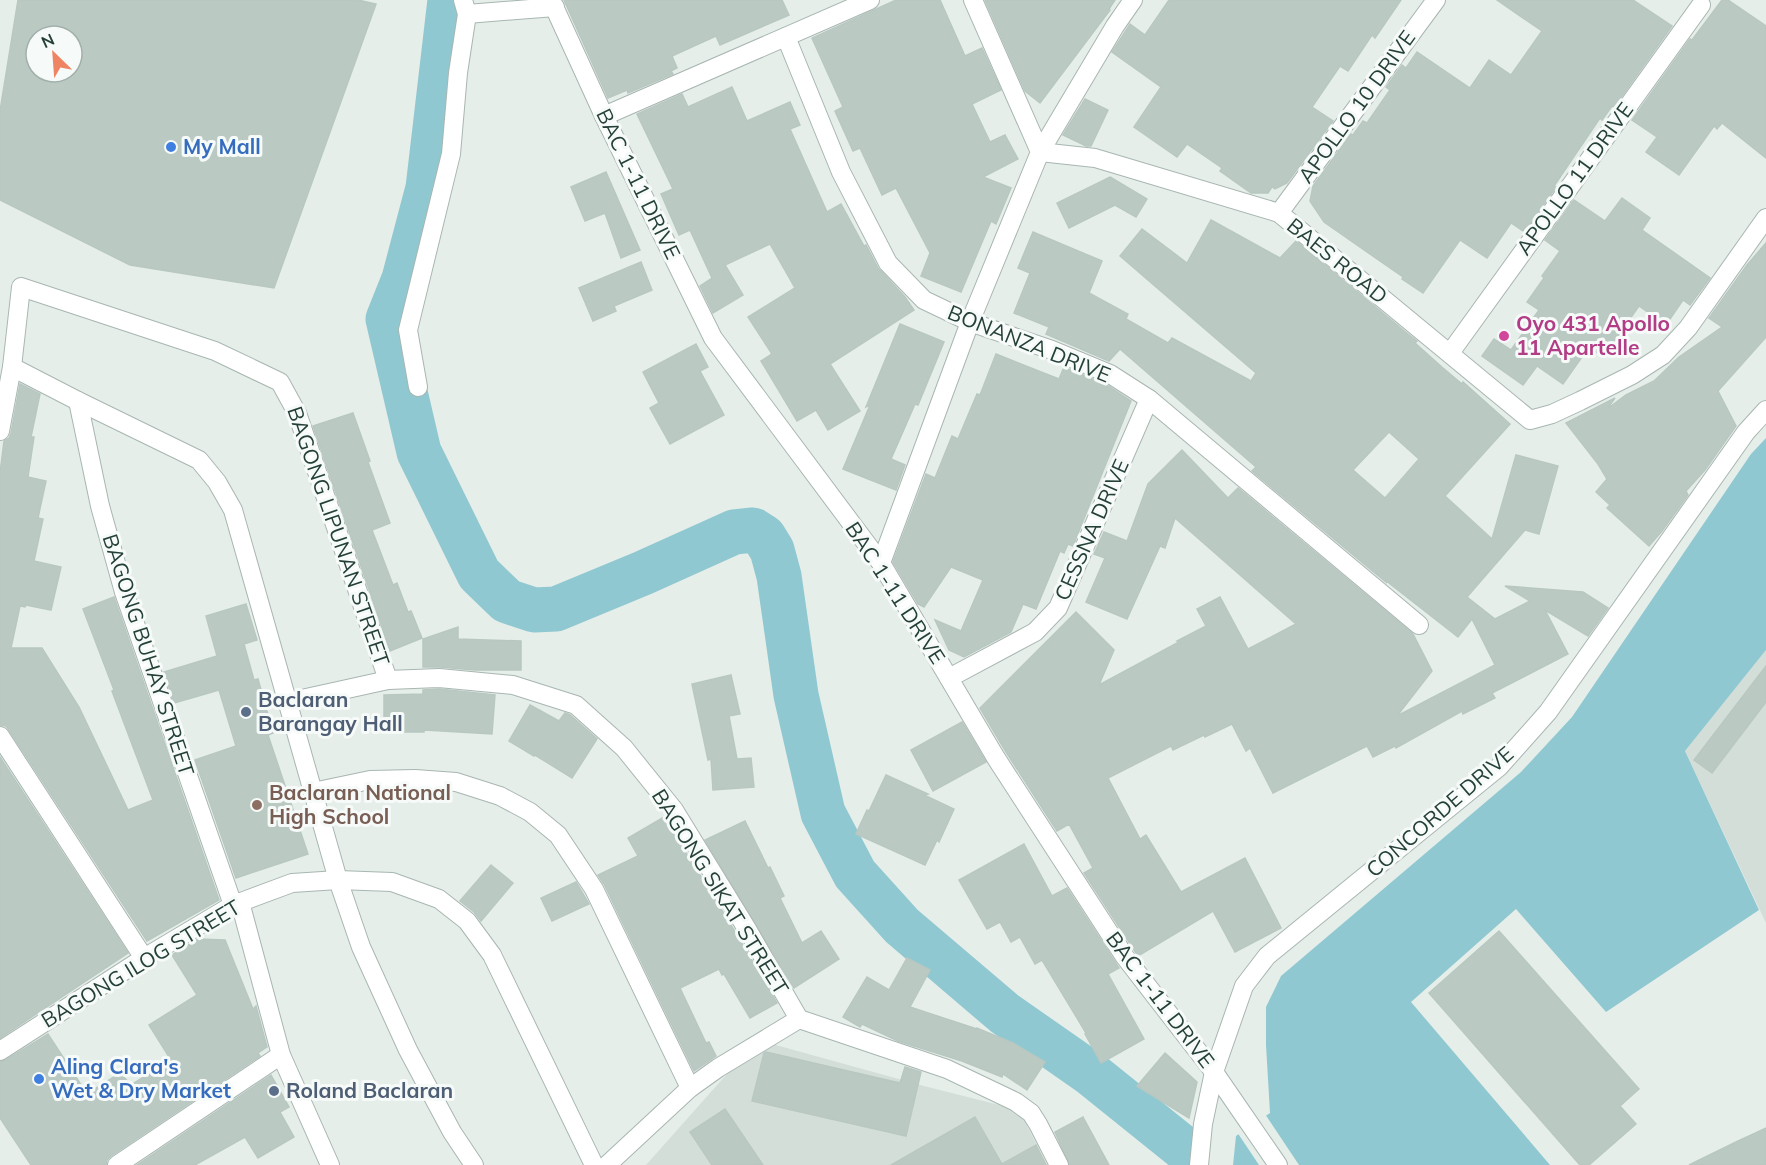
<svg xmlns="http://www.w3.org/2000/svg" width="1766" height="1165" viewBox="0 0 1766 1165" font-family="Mulish,sans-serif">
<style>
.built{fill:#d4ded9}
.water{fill:#90c8d1}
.pier{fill:#e6eeea}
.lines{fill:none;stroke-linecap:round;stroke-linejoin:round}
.river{stroke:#90c8d1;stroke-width:45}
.building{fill:#bbc9c3;stroke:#b8c8c1;stroke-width:1.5;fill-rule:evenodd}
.minor-casing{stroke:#a8b6b1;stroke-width:20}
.minor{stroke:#fff;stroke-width:18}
.shop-dot{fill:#3f7fe0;stroke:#f6faf8;stroke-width:2}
.hotel-dot{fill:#d1479c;stroke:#f6faf8;stroke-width:2}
.service-dot{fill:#5c6f8a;stroke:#f6faf8;stroke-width:2}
.education-dot{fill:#8d6e63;stroke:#f6faf8;stroke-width:2}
.labels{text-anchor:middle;stroke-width:6;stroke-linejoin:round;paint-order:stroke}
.street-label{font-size:21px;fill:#254039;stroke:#f6faf8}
.shop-label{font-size:21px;font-weight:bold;fill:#366cbe;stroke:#f6faf8;text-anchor:start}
.hotel-label{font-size:21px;font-weight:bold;fill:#b23c85;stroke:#f6faf8;text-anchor:start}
.service-label{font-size:21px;font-weight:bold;fill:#4e5e75;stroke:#f6faf8;text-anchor:start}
.education-label{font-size:21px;font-weight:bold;fill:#785e54;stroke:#f6faf8;text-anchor:start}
</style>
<rect width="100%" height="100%" fill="#e6eeea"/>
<g class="built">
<path d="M1766,650V923L1685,751Z"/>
<path d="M765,1042L924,1086L1019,1110L1047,1165H646L726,1075Z"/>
</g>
<path class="water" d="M1766,438V650L1685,751L1759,910L1606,1012L1516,909L1411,1002L1550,1165H1233L1236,1136L1270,1113L1266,1045V1007L1281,976L1521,772L1572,717L1751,454Z"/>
<path class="pier" d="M1265,1114L1299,1165H1259L1237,1132Z"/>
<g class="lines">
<path class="river" d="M450,0L428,188L404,279L388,319L419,452L479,574L507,601L534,610L556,609L643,573L734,532L753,530L764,537L772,550L779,576L796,695L823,813L855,874L902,926L1004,1013L1090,1073L1187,1151"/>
</g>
<g class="building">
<path d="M18,0H358L376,4L274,288L130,265L0,200V111ZM36,36H72V72H36Z"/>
<path d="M564,0H782L789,15L720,45L716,36L672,56L677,68L671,71L673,74L628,93L627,90L608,98Z"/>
<path d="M896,0H940L965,56L982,48L1001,90L972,104L990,142L1005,135L1018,159L983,177L1011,188L996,224L991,221L961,292L921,276L930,253L896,188L882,195L860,148L853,151L835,111L843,107L812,38Z"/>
<path d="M985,0H1115L1109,9L1110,10L1040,103L1025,91Z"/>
<path d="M1169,0H1401L1375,38L1372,35L1348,71L1340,66L1312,107L1333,121L1287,183L1275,189L1272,187L1268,193H1251L1220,171L1222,168L1187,144L1177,157L1134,127L1161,87L1112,52L1130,24L1145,35Z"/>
<path d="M1497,0H1633L1672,26L1614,107L1612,106L1602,120L1600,118L1554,186L1556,187L1527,228L1525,227L1523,231L1511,223L1487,258L1460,240L1423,293L1402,279L1403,277L1324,222L1310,201L1313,186L1351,134L1353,135L1363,121L1367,123L1390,90L1386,87L1402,65L1406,68L1417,52L1470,88L1489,60L1511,75L1542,31Z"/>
<path d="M1722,0H1728L1766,26V158L1722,123L1717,129L1714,126L1679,175L1646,152L1657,137L1632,120L1690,39L1692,40Z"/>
<path d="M732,87L747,121L790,102L800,125L790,129L827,212L841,204L864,246L866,245L878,268L905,297L914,310L830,364L860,411L828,430L816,410L797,421L761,361L772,354L748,317L795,288L770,244L725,265L743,295L713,313L700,286L712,278L690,230L679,235L661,194L673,189L637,114L682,94L688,107Z"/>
<path d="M1085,99L1108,110L1091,146H1086L1063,135Z"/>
<path d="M606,172L640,250L621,258L605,213L585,221L571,187Z"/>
<path d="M1110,177L1147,199L1136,217L1115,205L1069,228L1057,203Z"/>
<path d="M1622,198L1650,218L1642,230L1710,278L1690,305L1683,300L1666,325L1639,306L1603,357L1589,347L1563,384L1537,366L1523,385L1482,356L1494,339L1511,350L1539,310L1527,302L1544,278L1542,276L1560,251L1545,240L1574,200L1605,221Z"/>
<path d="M1211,220L1280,258L1296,241L1408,334L1417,341L1415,343L1443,368L1462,384L1463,382L1510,424L1445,496L1492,539L1516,455L1558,466L1539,534L1525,530L1467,597L1495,619L1530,601L1505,586L1583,592L1608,608L1588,636L1545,610L1568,654L1492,693L1495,698L1463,714L1462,711L1396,748L1395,746L1373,757L1367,746L1273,793L1250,748L1246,751L1232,724L1205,737L1204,735L1173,750L1171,746L1108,778L1140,839L1146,835L1181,892L1245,858L1281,928L1235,952L1213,911L1138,956L1084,873L1093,868L1069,824L1057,831L1006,752L980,708L1076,612L1114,650L1099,685L1179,642L1177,641L1206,626L1197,609L1220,597L1248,649L1296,624L1175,518L1165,548L1160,546L1127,619L1086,602L1105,558L1094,554L1104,532L1127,541L1148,484L1182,450L1228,498L1238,488L1413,634L1432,671L1397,716L1495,665L1472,619L1458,637L1385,580L1387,583L1252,471L1256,467L1120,349L1109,361L1046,334L1049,327L1014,313L1030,273L1018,268L1033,232L1102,261L1089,293L1128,314L1126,319L1168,343L1172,338L1251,381L1256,373L1120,256L1142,229L1187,263ZM1389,432L1419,459L1385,498L1353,470Z"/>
<path d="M1766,243V337L1718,391L1736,426L1705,470L1686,491L1688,495L1662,531L1649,546L1607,508L1610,505L1596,492L1607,479L1598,464L1566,423L1615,398L1607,409L1626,395L1654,381L1679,357L1722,327L1709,318L1747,265Z"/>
<path d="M641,262L652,290L614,306L616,311L593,321L579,288Z"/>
<path d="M900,324L944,342L918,405L915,404L891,459L905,465L896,490L843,469L870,405L866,407Z"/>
<path d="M696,344L708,367L700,371L724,415L670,444L650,408L659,403L643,372Z"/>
<path d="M996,354L1059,379L1064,367L1105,384L1131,401L1073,546L1068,544L1064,553L1060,551L1036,609L1023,604L1011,632L964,657L949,650L935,620L961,631L983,580L951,567L924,607L918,604L893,562L926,474L935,478L952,436L958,439L977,394L980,395Z"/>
<path d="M20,384L40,394L31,437H34L28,477L46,481L38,518L43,519L34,561L61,567L51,610L26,605L25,607L20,606L11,648H42L79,707L128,810L153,800L112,691L114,690L83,609L114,597L219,900L147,941L9,730L6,726L0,725V473L4,441L9,438L11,433Z"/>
<path d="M353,413L370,461L368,462L390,523L372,530L393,585L397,583L408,612L411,611L422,638L390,651L313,426Z"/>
<path d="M246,604L257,640L244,644L254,680L258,679L273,733L268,735L308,854L236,878L195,760L236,746L219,690L174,703L164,672L217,656L206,616Z"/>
<path d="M458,627V639L521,641V670H475L440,667H423V639Z"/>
<path d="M1766,666V702L1712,773L1694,760Z"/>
<path d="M731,675L740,714L729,716L737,759L751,758L754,787L713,790L711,759L708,760L692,684Z"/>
<path d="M439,689L495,695L492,734L424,730V732H384V695L423,694V690Z"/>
<path d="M530,705L559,721L565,713L570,715L597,739L572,778L535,755L534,756L509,741Z"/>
<path d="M962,722L986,762L933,791L911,750Z"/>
<path d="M0,757L128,953L0,1038Z"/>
<path d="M886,775L928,794L924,795L954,809L939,842L937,840L925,865L856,834L867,810L869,811Z"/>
<path d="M664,817L737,935L777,1003L750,1018L724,974L722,975L719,969L680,988L706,1043L709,1042L716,1056L694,1071L604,884L598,875L638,856L628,838Z"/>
<path d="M745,821L768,868L770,867L784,896L780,898L802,943L821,931L839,959L794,988L705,840Z"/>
<path d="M1024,844L1052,896L1067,888L1119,968L1108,974L1144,1039L1101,1063L1085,1034L1086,1033L1042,960L1035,964L1020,937L1011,942L1000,922L987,929L959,880Z"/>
<path d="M491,865L513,883L481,921L474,912L460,901Z"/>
<path d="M576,882L589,904L552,921L541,898Z"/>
<path d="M1499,931L1639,1089L1620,1106L1636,1124L1589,1165H1580L1429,993Z"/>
<path d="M198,939L225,940L253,1009L256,1006L267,1047L258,1053L260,1056L111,1156L107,1160L106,1165H31L0,1118V1062L6,1060L48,1034L87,1094L120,1073L131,1085L171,1060L149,1025L197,995L172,955Z"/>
<path d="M907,958L930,970L910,1007L977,1029V1028L1013,1043L1045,1062L1027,1090L1003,1074L1002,1077L962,1061L898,1041L862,1024L860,1027L843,1017L867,977L889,990Z"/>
<path d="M766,1052L900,1083L905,1067L921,1072L906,1136L752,1101L764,1053Z"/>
<path d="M1165,1053L1197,1082L1189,1118L1137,1086Z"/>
<path d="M271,1075L289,1107L280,1112L294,1137L258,1158L245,1137L195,1165H137Z"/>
<path d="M725,1109L763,1165H712L690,1132Z"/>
<path d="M975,1117L1002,1164L1036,1145L1046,1165H891Z"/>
<path d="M1083,1117L1109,1165H1070L1055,1132Z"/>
<path d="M1766,1128V1165H1689L1736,1142Z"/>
</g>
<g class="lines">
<defs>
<g id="minor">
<path d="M551,0L604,116L713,338L881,563L996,758L1125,957L1214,1072L1278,1165"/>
<path d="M973,0L1040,152L1095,158L1279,213L1530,420L1552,414L1580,401L1632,375L1663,355L1688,328L1766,218"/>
<path d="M467,14L555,7"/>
<path d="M786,37L841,172L888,263L924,300L970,322L1052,350L1110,374L1149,399L1419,625"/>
<path d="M604,116L870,0"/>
<path d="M1279,213L1436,0"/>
<path d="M1450,353L1701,5"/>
<path d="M12,367L78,401L199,460L217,482L233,510L338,880L361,947L408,1050L452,1132L474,1165"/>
<path d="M418,387L408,330L451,154L458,73L467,14L463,0"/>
<path d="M78,401L100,506L124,592L233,905"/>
<path d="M0,431L12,367L21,287L215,351L280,382L297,413L388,680"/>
<path d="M881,563L970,322L1040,152L1115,26L1133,0"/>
<path d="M949,678L1035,632L1058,608L1149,399"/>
<path d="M288,702L388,680L439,678L513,685L576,705L624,748L674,810L747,929L799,1019L947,1069L1016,1102L1031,1113L1038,1124L1059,1165"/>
<path d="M0,736L144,958"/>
<path d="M313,792L370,780L415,779L456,782L500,796L530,812L558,835L594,889L690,1088"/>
<path d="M240,902L281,1055L330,1165"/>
<path d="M0,1051L144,958L233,905L292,883L338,880L392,882L439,899L467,921L492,955L594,1165"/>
<path d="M117,1165L281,1055"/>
<path d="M607,1165L690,1088L718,1068L799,1019"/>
<path d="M1199,1165L1203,1124L1214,1072L1244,986L1267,956L1499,767L1548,712L1746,432L1766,410"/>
</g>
</defs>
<use href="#minor" class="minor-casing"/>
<use href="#minor" class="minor"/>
</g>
<g class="shop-dot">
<circle cx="171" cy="147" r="6"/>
<circle cx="39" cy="1079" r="6"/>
</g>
<circle class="hotel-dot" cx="1504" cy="336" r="6"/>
<g class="service-dot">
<circle cx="246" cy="712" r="6"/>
<circle cx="274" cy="1091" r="6"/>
</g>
<circle class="education-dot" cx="257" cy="805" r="6"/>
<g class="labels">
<g class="street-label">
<text transform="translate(1357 107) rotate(-54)" y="7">APOLLO 10 DRIVE</text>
<text transform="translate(1575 179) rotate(-54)" y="7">APOLLO 11 DRIVE</text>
<text transform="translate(638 184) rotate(64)" y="7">BAC 1-11 DRIVE</text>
<text transform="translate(1337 261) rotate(39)" y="7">BAES ROAD</text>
<text transform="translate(1029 344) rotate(22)" y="7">BONANZA DRIVE</text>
<text transform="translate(1092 530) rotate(-66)" y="7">CESSNA DRIVE</text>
<text transform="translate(338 536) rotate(71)" y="7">BAGONG LIPUNAN STREET</text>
<text transform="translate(895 593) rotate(57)" y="7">BAC 1-11 DRIVE</text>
<text transform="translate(148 655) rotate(72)" y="7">BAGONG BUHAY STREET</text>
<text transform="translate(1440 812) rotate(-41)" y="7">CONCORDE DRIVE</text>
<text transform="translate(720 892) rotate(58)" y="7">BAGONG SIKAT STREET</text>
<text transform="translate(141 964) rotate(-31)" y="7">BAGONG ILOG STREET</text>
<text transform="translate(1160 1000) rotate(53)" y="7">BAC 1-11 DRIVE</text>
</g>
<g class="shop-label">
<text x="183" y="154">My Mall</text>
<text x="51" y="1074">Aling Clara's<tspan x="51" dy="24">Wet &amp; Dry Market</tspan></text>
</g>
<g class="hotel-label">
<text x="1516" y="331">Oyo 431 Apollo<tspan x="1516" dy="24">11 Apartelle</tspan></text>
</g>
<g class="service-label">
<text x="258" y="707">Baclaran<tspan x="258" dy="24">Barangay Hall</tspan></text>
<text x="286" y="1098">Roland Baclaran</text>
</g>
<g class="education-label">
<text x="269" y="800">Baclaran National<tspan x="269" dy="24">High School</tspan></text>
</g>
</g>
<g transform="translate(54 54) rotate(335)"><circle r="28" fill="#f6faf8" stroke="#a2b0ac" stroke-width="1.5"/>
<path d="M0-4.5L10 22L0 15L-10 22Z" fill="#ef8463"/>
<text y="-9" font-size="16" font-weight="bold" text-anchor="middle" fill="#254039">N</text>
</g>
</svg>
